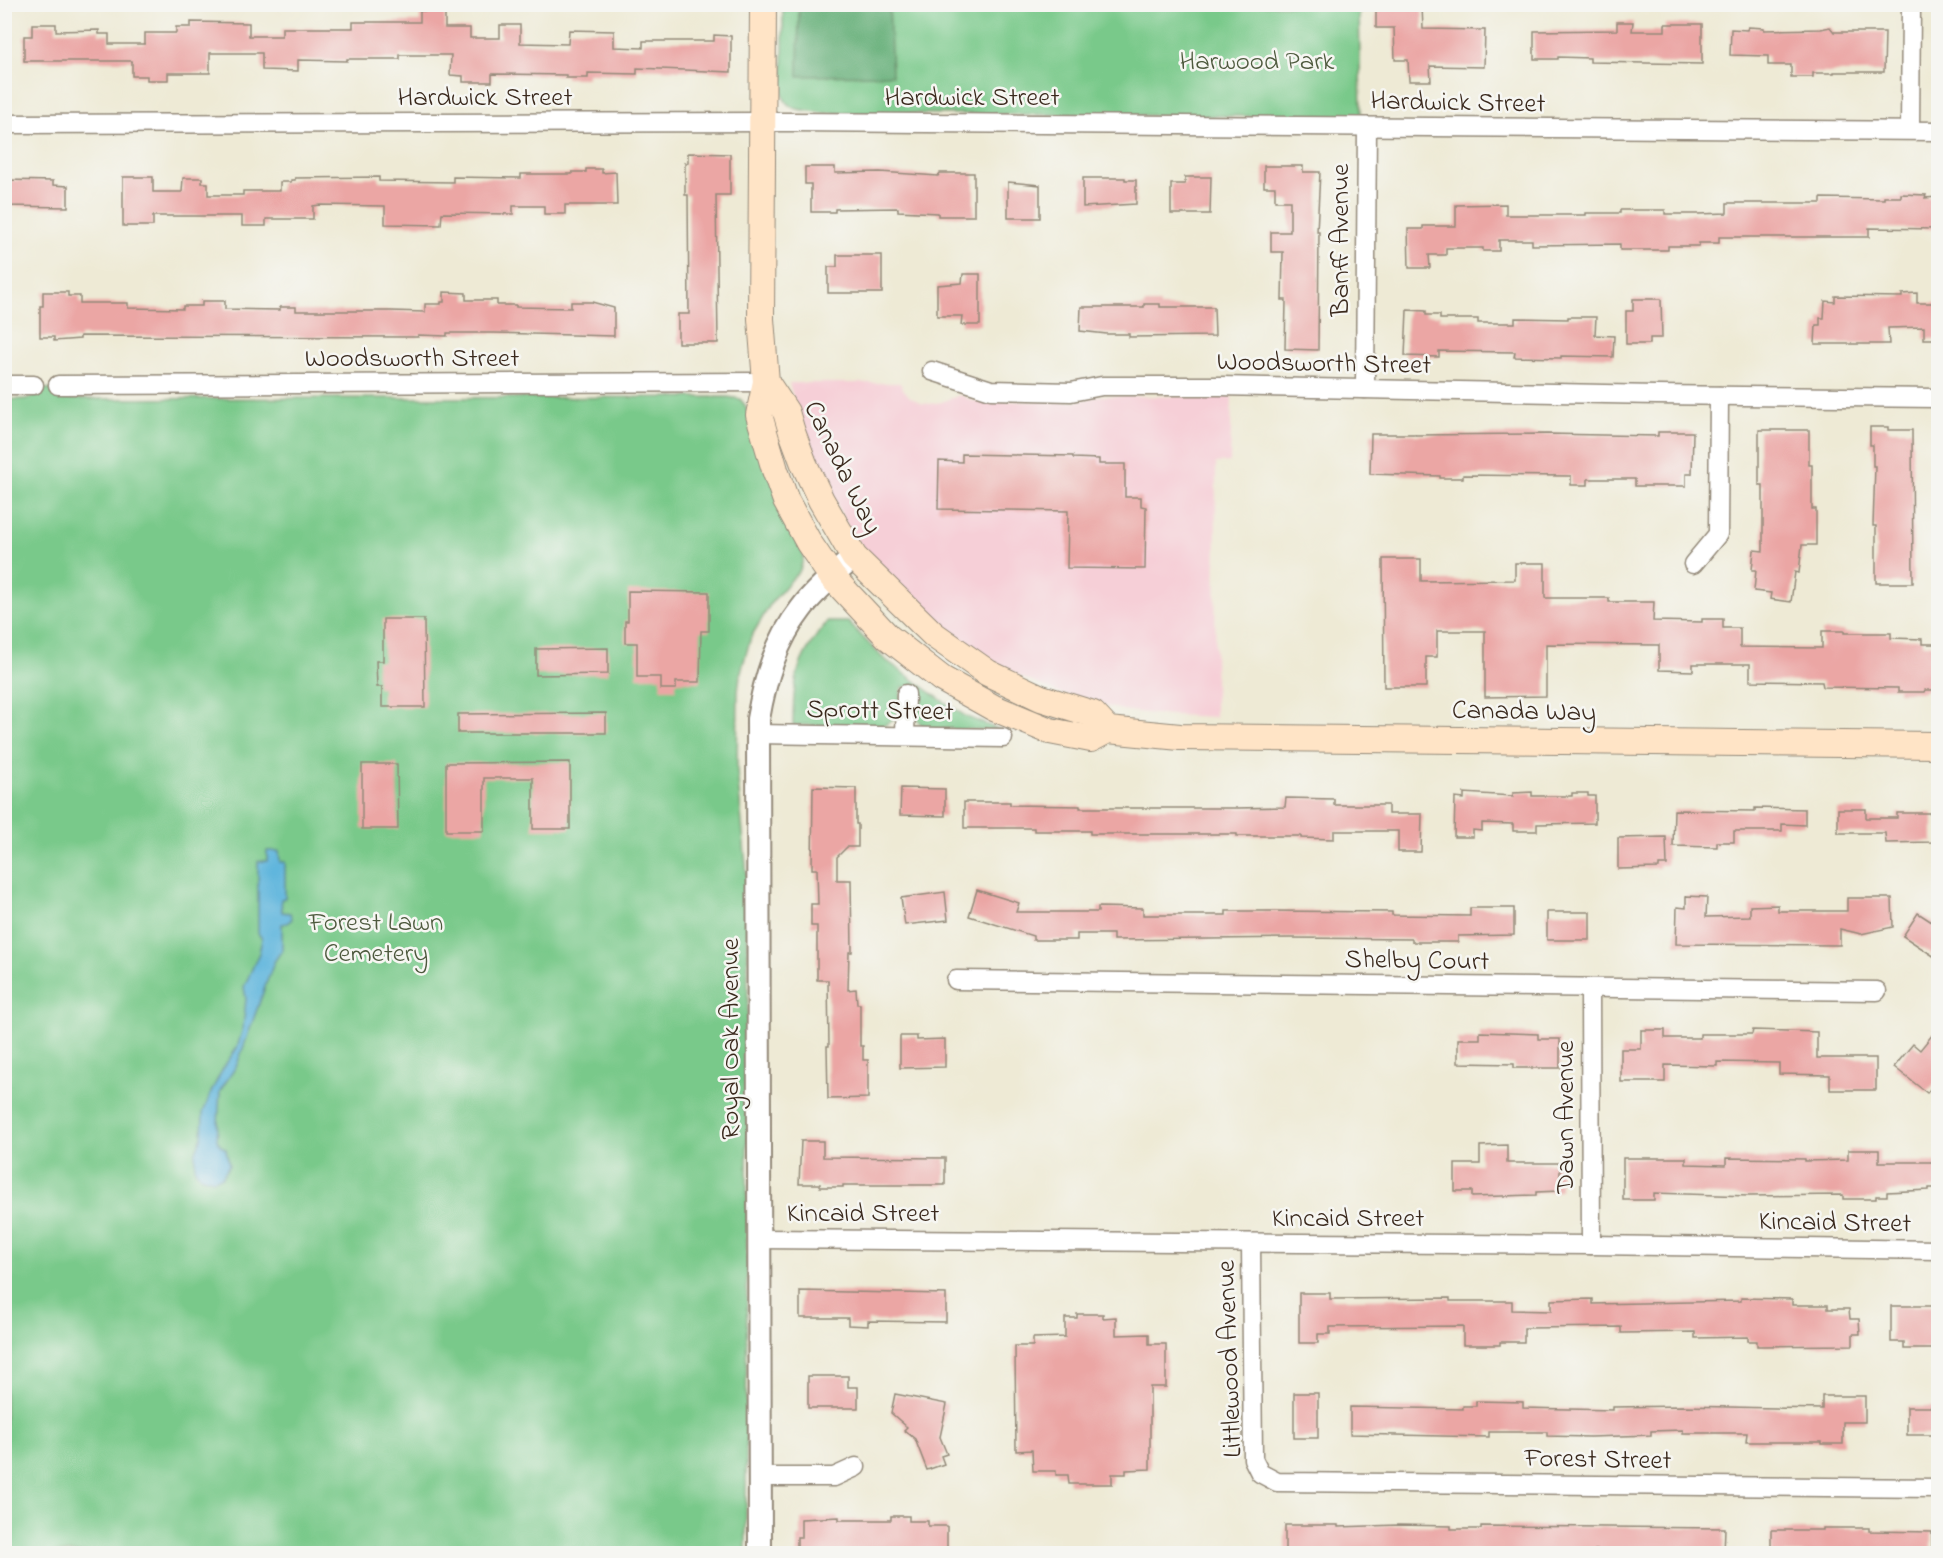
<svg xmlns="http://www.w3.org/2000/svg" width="1943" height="1558" viewBox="0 0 1943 1558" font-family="'Indie Flower',sans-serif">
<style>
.built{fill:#f6cfd7}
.green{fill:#79c98a;stroke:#5a7a54;stroke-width:1.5}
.forest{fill:#62ad76;stroke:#4e6c4a;stroke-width:1.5}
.water{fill:#61b6dd;stroke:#4e707e;stroke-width:1.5}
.building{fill:#eba6a4}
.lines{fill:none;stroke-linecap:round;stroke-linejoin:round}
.minor-casing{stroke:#948a7a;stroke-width:21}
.tertiary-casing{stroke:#948a7a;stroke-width:26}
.secondary-casing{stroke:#948a7a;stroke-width:28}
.minor{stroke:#fff;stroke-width:18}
.tertiary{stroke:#fff;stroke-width:22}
.secondary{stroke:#ffe4c6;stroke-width:26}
.labels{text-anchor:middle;stroke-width:5;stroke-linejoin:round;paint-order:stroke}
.park-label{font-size:27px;fill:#4e5a3e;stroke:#f6f6f2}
.street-label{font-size:27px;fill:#3b2a1e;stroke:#f6f6f2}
</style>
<rect width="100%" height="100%" fill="#f6f6f2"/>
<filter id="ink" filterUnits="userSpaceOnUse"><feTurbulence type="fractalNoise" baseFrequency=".0167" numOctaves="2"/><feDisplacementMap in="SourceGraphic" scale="12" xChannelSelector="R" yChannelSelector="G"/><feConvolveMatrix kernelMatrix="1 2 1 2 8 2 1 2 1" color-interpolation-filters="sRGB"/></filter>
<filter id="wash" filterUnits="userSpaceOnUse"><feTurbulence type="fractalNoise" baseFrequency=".008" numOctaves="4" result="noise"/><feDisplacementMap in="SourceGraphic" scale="24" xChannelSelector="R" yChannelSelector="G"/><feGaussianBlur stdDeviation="1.35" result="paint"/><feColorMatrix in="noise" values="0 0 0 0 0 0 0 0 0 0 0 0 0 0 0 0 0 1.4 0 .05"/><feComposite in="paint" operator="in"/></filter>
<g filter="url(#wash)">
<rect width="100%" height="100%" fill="#eeead5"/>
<path class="built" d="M789,383H900L904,390L910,397L921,403L930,404L942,402L960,395L974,401L1075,402L1099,396L1232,397L1230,462L1216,463L1215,717L1154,714L1122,710L1058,693L1005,670L951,636L862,547L847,526L803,432Z"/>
<g class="green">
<path d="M783,5H1359L1361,117L820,113C805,108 790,114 783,96Z"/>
<path d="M42,389H50L55,396L66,399L728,397L740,399L745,405L803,554V560L800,570L771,603L751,637L740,675L738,692L737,770L746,865L748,903L746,1553H5L4,399C21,399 30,402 42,389Z"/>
<path d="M827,622H848L883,658L940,699L967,717L1000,730L927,729C910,717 912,706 912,687H902L897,718L881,727L793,725C793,678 796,660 827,622Z"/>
</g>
<path class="forest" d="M799,5H889L892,75L798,76Z"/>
<path class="water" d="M267,851H279L280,862H285V898L281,899L282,912L290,913L292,919L287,923L282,924V950L274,962L237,1065L220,1091L217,1140L221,1146L226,1149L229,1165L222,1177L213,1180L200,1176L195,1169V1154L202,1136L203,1113L212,1090L225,1065L237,1048L243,1028L245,1009L246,999L244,987L259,953L262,939L258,933V861H267Z"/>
<g id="blocks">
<g class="building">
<path d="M1422,6L1423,29L1485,30L1484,67L1430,66L1431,81H1409L1408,60H1395L1394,28H1376V7Z"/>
<path d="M420,11H445V28H470V38H500V25H520V43L568,44L569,30L614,31V47L643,48V41H714V35L731,36V72L637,68V74L588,73V78H566V75L492,74V82H463V76L450,75L451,55H400V59H347V61L298,60V71L262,70V53H210V73H168V80H147V76H132V61H24V36H32V24H56V31L99,30V34H109V44H145V33H176V27H191V22L249,23V36H282V28H353V22H420Z"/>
<path d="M1617,22H1633L1632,31H1665V24H1702V64L1590,62V58L1558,57V59H1534V31L1617,30Z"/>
<path d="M1748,27L1764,28V30L1821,29L1830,27L1834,32H1885L1884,72H1834V73H1813V77H1791V65H1768V56L1730,55L1731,29L1747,30Z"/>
<path d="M688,153L730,154V195H716L718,343H678V314H689L688,195H685V163H688Z"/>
<path d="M1264,166H1303V172H1320L1317,232H1319L1318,350L1285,349L1286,300H1282L1283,252H1271V232H1290V201H1275V187H1264Z"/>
<path d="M805,167H835V173L880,172L938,176L940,173H974V216H938V213L898,211V208L835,209V212H811V184H805Z"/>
<path d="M586,169H602V173L616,172L617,205H565V214H544V206H513V214L442,213L441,225L385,224V206L320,205L313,206V219H266V226H242V216H153V226H123V177H153V192H182L183,178H202V183H208V195H243V191H280V182H291V180H295V178L379,177V181L453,182V177L521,178V174H572V172H586Z"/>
<path d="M1185,177H1211L1210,214H1171V184H1185Z"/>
<path d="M1083,178H1125V180H1136V204L1083,207Z"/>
<path d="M4,180L53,181V185L68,186V207L4,206Z"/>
<path d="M1008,182L1040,185V218H1008Z"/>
<path d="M1901,194L1926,195L1925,198L1938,197V229L1869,228V237H1719V243H1699V246H1668V250H1620V244L1532,245V240H1499V251H1483V248H1446V255H1429L1430,268H1409L1408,229H1423V226H1456V205L1506,204V215H1586V213H1620V210H1665V214H1698L1727,213V203H1821V198L1884,199V197H1901Z"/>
<path d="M837,255H882V293H828V267H837Z"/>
<path d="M963,274H980V325H961L962,316H937V285L962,283Z"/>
<path d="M43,292H68V296H80V303H128V308L183,309V306H202V301H225V309L280,310V307H296V311H391L425,312V304H441V302H444V292L466,293V300H497V305H516V307L571,308V302H592L614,308V336L494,333H447V336L418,335V337L80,336V339L54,341V337H40V306H43Z"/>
<path d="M1917,293V303H1938V339H1924V327L1888,328L1889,344H1815L1816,325H1820V318H1824L1825,301L1835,302V296L1902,297V294Z"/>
<path d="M1633,299H1661L1662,338H1650V344H1626V311H1633Z"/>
<path d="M1144,304H1160V307H1214L1215,336L1129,337V334H1107L1080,331L1081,307H1144Z"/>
<path d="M1407,310L1426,311V315H1440V319H1478V323H1515V318L1568,319V317H1596L1595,335L1614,336L1613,357L1561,356V358L1514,357L1515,352L1439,351V357L1405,356Z"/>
<path d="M1870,427H1888V430H1912L1913,583H1876V526H1873L1875,466H1873V445H1870Z"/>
<path d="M1759,430H1809V465H1812V509H1816V545H1802L1799,573L1795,572L1791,602L1770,599L1771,593L1754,591L1756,570H1752L1754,550L1763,551V485H1759Z"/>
<path d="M1658,432H1693L1692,474H1686V486H1635V479H1588V485H1571V476L1463,475V478H1440V476L1370,474L1371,434H1415V435L1547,434L1658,436Z"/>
<path d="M962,454L1073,456V458L1099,459V464H1125V497H1141V506L1146,507L1145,569L1067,568L1068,511L938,509L939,461L962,462Z"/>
<path d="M1383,559H1421V581L1515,580V563H1545V598H1609V602H1654L1653,621L1702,622V619H1723V628H1740V647L1822,648V631H1844V633H1891V638L1922,639V644H1938V665H1936L1935,690H1925L1924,692H1898V688L1823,687L1822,682L1750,681V664H1693V671L1659,670V645L1546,644V696L1485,697V631H1437V657H1426V687H1384Z"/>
<path d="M628,591L709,592V631H701L700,682H676V689H661V677H637V643H625V621H628Z"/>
<path d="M383,619H424L425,707H382V687H377L376,661H383Z"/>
<path d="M608,648V674L536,675V649Z"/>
<path d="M606,713V733H458V714Z"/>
<path d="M570,762V829H533V778H484V831H446V763Z"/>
<path d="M362,764H397L398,829H362Z"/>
<path d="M813,787L856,788V824H858V847H847L837,857V880H851L852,952H849L848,990L856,989L857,1004H860V1046H863V1060H868V1098L828,1099L827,1046H829L828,980H817V926H811V904H818L817,869H812Z"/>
<path d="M901,788L945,789V816L900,815Z"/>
<path d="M1532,792V796H1572V793H1588V796H1595V823L1537,824V831H1513V824L1482,823V831L1473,830V837H1454L1455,798L1464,799V793L1513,796V793Z"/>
<path d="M1286,798L1334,799V805H1388V814H1422L1421,852H1398V831H1334V839L1301,838V836H1237V834H1090V831H1034V828H964V802H1010V805L1080,806V808H1237L1285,807Z"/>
<path d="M1755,808L1805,809V825L1782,824V831H1734V842H1717V847L1673,846L1674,810L1755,811Z"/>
<path d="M1838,809H1866V818H1897V813H1933V842L1886,843L1885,833H1838Z"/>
<path d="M1666,837L1667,865H1659V868L1618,869V838Z"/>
<path d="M977,890L1019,903L1016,912H1098V907L1143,908V915H1226V911H1269L1392,912V915L1470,916V908H1514V935L1458,936V942H1412V939L1291,938L1113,940V934H1077V940H1033V936L969,916Z"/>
<path d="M945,892L948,920L905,925L901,898Z"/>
<path d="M1686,896L1707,897L1706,917L1750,916V906L1778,905V911H1847V898H1892L1893,927L1861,934L1840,929V945L1676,944L1677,907L1686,908Z"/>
<rect x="1547" y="912" width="43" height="28"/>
<path d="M1918,913L1938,926V959L1903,936Z"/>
<path d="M1938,1028V1079L1927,1093L1894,1067L1913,1044L1920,1050Z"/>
<path d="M1641,1030H1665V1038H1700V1034H1752L1753,1030L1817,1032V1058H1876V1090H1830V1075L1779,1074V1063L1717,1062V1066L1665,1065V1082H1621V1049H1641Z"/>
<path d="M1480,1032L1538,1034V1039H1560V1068H1514V1064L1458,1063V1039H1480Z"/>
<path d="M900,1036H917V1040L945,1039V1067L900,1068Z"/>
<path d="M801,1141H823V1157L945,1158V1185H843V1187H820V1184H799Z"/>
<path d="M1507,1145V1163H1560V1191L1536,1192V1195L1472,1197V1191H1455V1164H1480V1146Z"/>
<path d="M1848,1150H1879V1162H1937V1188H1929V1190L1887,1192V1196H1876V1199H1843V1195L1749,1196L1654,1193V1200H1623V1158H1686V1164L1726,1165V1158L1805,1159V1161L1848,1160Z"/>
<path d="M800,1291L946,1294V1322L868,1321V1326L848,1325V1318H800Z"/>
<path d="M1299,1293H1330V1299L1450,1298V1301H1512V1310L1551,1311V1300L1593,1299V1304L1741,1301V1298L1792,1299V1305H1828V1309H1849L1850,1319H1859L1860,1334H1853V1345L1757,1346V1341H1748V1337L1695,1338V1332L1621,1333V1327L1524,1328V1342H1500V1345H1463V1326L1330,1327V1334H1318V1343H1299Z"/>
<path d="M1891,1306H1938V1349H1904V1342H1891Z"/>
<path d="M1077,1314H1103V1318L1116,1317V1335L1149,1334V1344H1166V1387H1150V1469L1126,1470V1474H1112V1484H1069L1068,1475H1056V1471H1033L1032,1450L1016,1451L1015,1346H1033V1338L1065,1337V1318H1077Z"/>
<path d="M808,1376H848V1387H858V1408H808Z"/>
<rect x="1294" y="1393" width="24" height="45"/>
<path d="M895,1394L947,1404L940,1437L947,1454L941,1456L944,1464L927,1470L915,1439L904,1430L907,1427L891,1413Z"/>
<path d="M1822,1396H1865V1422H1843V1444H1822V1442H1746L1747,1433H1683V1430L1651,1431V1435L1590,1437L1547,1436V1432H1489V1437L1350,1434V1407L1463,1409V1406H1476V1401L1523,1402V1408L1613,1410V1407L1683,1406L1822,1409Z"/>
<rect x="1907" y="1407" width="31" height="28"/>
<path d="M891,1516H909V1521H928V1526H947V1554H797V1537H801V1519L839,1517V1520H891Z"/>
<path d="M1285,1525H1338V1527L1399,1525L1451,1526V1529H1481V1526L1725,1528L1724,1554H1625V1551L1595,1550V1554H1481V1551H1451V1554H1285Z"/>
<path d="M1823,1528H1869V1531L1932,1532V1554H1771V1530H1823Z"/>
</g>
</g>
</g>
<g filter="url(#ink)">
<use href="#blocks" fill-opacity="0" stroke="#948a7a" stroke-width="1.5"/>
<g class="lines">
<defs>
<g id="minor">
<path d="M4,124L792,122L1938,131"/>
<path d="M1910,130L1911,4"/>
<path d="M932,371L991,390L1071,392L1102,386H1220L1656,395L1938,398"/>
<path d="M4,385H34"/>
<path d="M58,385L766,382"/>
<path d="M1365,389L1367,127"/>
<path d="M1693,564L1718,534L1719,396"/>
<path d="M757,734L1003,738"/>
<path d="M905,736L906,694"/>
<path d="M956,980L1877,991"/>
<path d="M1590,988L1591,1245"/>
<path d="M758,1239L1591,1245L1938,1250"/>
<path d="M1251,1243L1253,1459L1260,1473L1277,1482L1938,1488"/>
<path d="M759,1477H834L856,1467"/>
</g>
<path id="tertiary" d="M760,1554L758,719C765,679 776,641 801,609C816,589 836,573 854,557"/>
<g id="secondary">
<path d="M763,4L761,319L766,382L759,415L775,470L786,501L809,543L832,577L888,637L942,679L994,708L1050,731L1091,739L1108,730"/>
<path d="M766,382L786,412L792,432L804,464L821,500L854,557L934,635L988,673L1041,698L1093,714L1108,730L1180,737L1938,745"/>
</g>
</defs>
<use href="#minor" class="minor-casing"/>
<use href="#tertiary" class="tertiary-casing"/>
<use href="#secondary" class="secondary-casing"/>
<use href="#minor" class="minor"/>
<use href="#tertiary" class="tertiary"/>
<use href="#secondary" class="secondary"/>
</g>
</g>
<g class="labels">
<g class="park-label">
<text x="1257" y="69">Harwood Park</text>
<text x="376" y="930">Forest Lawn<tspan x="376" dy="31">Cemetery</tspan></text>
</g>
<g class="street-label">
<text x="485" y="105">Hardwick Street</text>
<text x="972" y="105">Hardwick Street</text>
<text transform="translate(1458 101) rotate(1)" y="9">Hardwick Street</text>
<text transform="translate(1339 240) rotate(-90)" y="9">Banff Avenue</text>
<text x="412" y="366">Woodsworth Street</text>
<text transform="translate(1324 362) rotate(1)" y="9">Woodsworth Street</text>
<text transform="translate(844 467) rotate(64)" y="9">Canada Way</text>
<text transform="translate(880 709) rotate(1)" y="9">Sprott Street</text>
<text transform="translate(1524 710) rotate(1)" y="9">Canada Way</text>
<text transform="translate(1417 959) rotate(1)" y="9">Shelby Court</text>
<text transform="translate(729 1039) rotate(-90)" y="9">Royal Oak Avenue</text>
<text transform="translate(1564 1117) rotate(-90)" y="9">Dawn Avenue</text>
<text x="863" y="1221">Kincaid Street</text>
<text x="1348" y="1226">Kincaid Street</text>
<text transform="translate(1835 1221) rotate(1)" y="9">Kincaid Street</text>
<text transform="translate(1228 1359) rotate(-92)" y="9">Littlewood Avenue</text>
<text transform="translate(1598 1458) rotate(1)" y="9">Forest Street</text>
</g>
</g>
<rect width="1943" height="1558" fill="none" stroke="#f6f6f2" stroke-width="24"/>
</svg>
